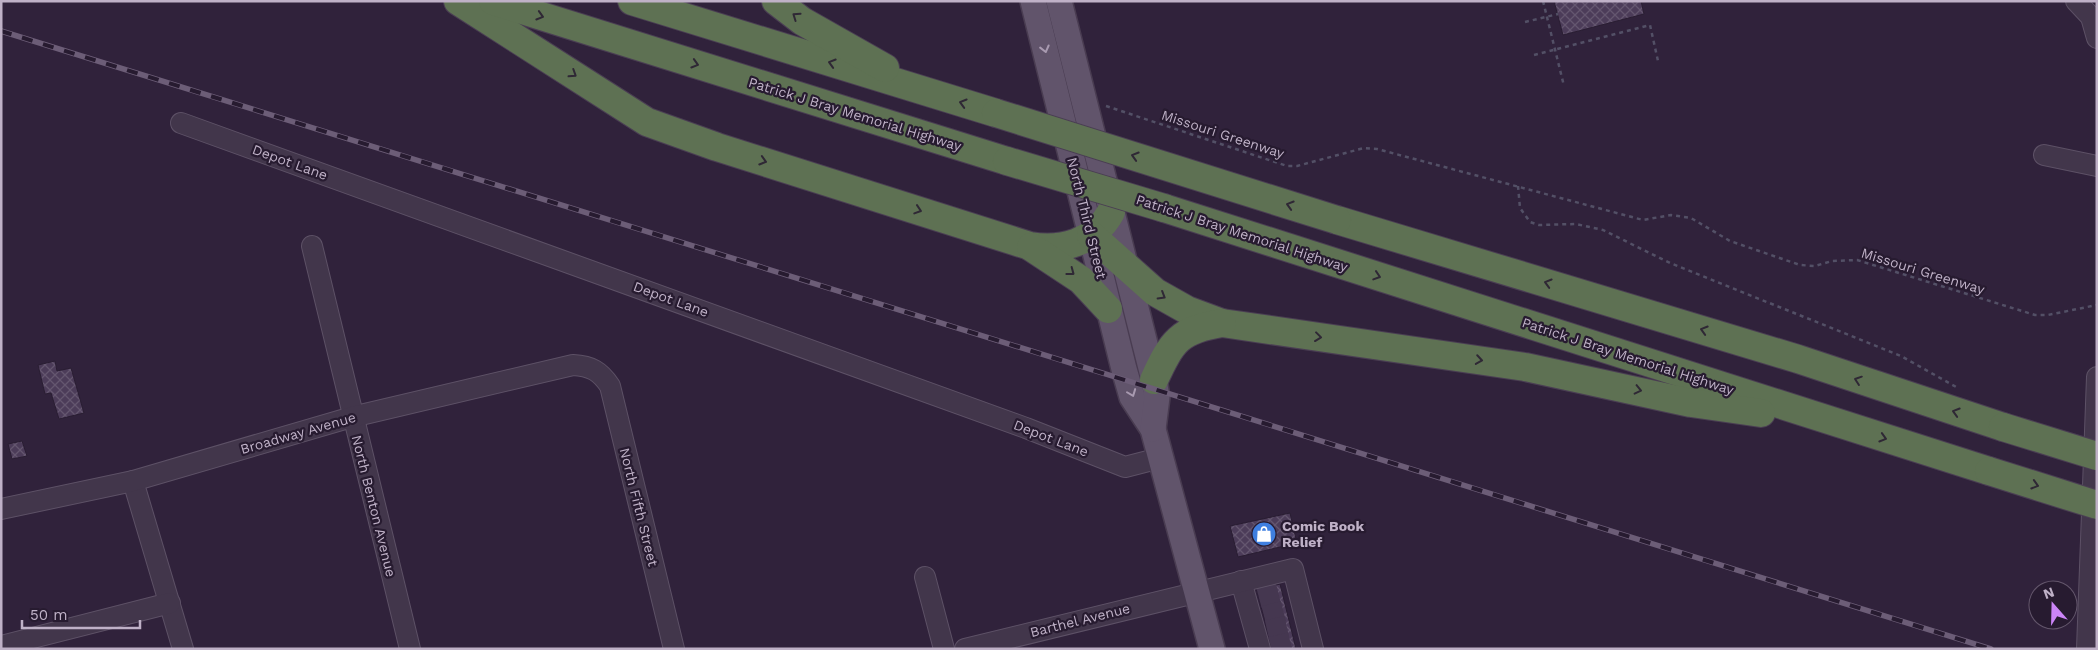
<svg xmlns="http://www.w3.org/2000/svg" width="2098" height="650" viewBox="0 0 2098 650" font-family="'Work Sans',sans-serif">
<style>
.building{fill:url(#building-cross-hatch);stroke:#291d32}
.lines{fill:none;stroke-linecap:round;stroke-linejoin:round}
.minor-tunnel{stroke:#453750;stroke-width:20;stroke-dasharray:20 10;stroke-linecap:butt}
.minor-casing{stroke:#5d5166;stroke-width:22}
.major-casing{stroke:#493c51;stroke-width:28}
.highway-casing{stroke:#4a3e53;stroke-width:30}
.path{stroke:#535066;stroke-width:2.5;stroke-dasharray:4 4;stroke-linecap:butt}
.minor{stroke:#42364b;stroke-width:20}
.major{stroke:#61546b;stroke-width:25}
.highway{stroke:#5e7153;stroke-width:28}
.rail-casing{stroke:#6c5d77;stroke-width:5.5}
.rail{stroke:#271b30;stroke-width:4;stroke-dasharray:11;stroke-linecap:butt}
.highway-bridge-casing{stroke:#4a3e53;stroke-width:30;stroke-linecap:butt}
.highway-bridge{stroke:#5e7153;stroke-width:28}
.oneway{stroke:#2f2835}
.oneway2{stroke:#a89ab0}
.labels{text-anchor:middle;stroke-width:4.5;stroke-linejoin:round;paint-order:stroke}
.street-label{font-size:14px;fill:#bfb1c7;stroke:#271b30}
.poi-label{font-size:14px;font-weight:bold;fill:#bfb1c7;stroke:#271b30;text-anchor:start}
</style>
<defs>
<pattern id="building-cross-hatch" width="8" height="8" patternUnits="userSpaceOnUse" patternTransform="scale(1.25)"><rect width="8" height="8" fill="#4c3c59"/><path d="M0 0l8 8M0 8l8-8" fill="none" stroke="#64566f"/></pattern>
</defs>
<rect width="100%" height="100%" fill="#30223b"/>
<g class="building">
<path d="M1554,1H1641L1644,14L1563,35Z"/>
<path d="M55,361L57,371L71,368L84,413L59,419L51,393L45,394L38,365Z"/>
<path d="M22,441L27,456L12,459L8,444Z"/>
<path d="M1290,513L1297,543L1238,557L1230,526Z"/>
<path d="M1280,584L1282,592L1296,649H1272L1264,616L1257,590Z"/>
</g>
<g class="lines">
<g class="minor-tunnel">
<path d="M1259,598L1282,592"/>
<path d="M1264,616L1287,610"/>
<path d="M1267,630L1290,625"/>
<path d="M1271,647L1294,641"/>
</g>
<defs>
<g id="minor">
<path d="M2076,1L2091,17L2097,38"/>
<path d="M181,123L1026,428L1125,467L1160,458"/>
<path d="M2044,155L2097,166"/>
<path d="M312,246L410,649"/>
<path d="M133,481L183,649"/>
<path d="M1,509L133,481L352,417L573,365C591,366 600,371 610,386L674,649"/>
<path d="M925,577L944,649"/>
<path d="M1241,581L1260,649"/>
<path d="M1,646L170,603"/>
<path d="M965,649L1293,569L1313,649"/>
<path d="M2087,649L2097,377"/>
</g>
<g id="major">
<path d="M1033,1L1124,369L1132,397L1153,429L1212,649"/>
<path d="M1059,1L1154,380L1157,397L1153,429"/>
</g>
<g id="highway">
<path d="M458,1L647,122L717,147L1030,246C1062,251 1094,243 1111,212"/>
<path d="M493,1L1007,161"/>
<path d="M632,1L996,113"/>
<path d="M776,1L802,21L885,68"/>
<path d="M1164,208L1989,471"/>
<path d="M1337,220L1798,359L2003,427"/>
<path d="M1091,235L1155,292L1187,310L1222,323L1525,367L1691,403L1761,413"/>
<path d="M1031,247L1081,280L1108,309"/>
<path d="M1154,380C1172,341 1179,330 1222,323"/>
</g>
</defs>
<use href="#minor" class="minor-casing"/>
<use href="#major" class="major-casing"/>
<use href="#highway" class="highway-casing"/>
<g class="path">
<path d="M1543,1L1564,86"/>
<path d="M1525,22L1558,14"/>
<path d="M1534,55L1650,25L1658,61"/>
<path d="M1106,106L1287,166H1297L1364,148L1377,149L1643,220L1671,215L1691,218L1730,241L1800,265L1815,266L1832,261L1857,260L2035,315H2048L2097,305"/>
<path d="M1518,186L1520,208L1530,222L1539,225L1576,224L1603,230L1670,263L1901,356L1958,388"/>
</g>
<use href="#minor" class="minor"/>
<use href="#major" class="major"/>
<use href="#highway" class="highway"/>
<defs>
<path id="rail" d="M1,31L1991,649"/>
</defs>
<use href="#rail" class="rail-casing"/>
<use href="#rail" class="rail"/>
<defs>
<g id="highway-bridge">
<path d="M996,113L1337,220"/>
<path d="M1007,161L1164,208"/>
<path d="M2003,427L2097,456"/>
<path d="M1989,471L2097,505"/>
</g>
</defs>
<use href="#highway-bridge" class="highway-bridge-casing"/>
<use href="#highway-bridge" class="highway-bridge"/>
</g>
<defs><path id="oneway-chevron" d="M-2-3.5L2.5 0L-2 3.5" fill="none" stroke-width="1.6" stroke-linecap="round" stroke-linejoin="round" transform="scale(1.25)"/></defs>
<g class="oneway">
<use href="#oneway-chevron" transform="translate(540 16) rotate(17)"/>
<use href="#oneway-chevron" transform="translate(796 16) rotate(-145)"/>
<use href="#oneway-chevron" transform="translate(832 63) rotate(-163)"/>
<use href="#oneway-chevron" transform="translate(695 64) rotate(17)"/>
<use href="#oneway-chevron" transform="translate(573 74) rotate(33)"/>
<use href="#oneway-chevron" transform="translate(963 103) rotate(-164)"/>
<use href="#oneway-chevron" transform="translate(1135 156) rotate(-163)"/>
<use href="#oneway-chevron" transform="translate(763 161) rotate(17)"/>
<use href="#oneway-chevron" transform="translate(1290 205) rotate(-163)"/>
<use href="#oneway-chevron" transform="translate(918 210) rotate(18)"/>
<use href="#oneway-chevron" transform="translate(1071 272) rotate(37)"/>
<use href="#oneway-chevron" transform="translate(1377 276) rotate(18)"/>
<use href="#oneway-chevron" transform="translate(1548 283) rotate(-164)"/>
<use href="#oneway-chevron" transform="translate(1162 296) rotate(31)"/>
<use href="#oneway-chevron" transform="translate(1704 330) rotate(-163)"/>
<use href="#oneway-chevron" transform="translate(1318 337) rotate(7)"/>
<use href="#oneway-chevron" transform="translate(1479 360) rotate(9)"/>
<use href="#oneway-chevron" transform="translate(1858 380) rotate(-161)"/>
<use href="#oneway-chevron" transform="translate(1638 390) rotate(13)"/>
<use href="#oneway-chevron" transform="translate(1956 412) rotate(-163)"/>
<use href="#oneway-chevron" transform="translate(1883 438) rotate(17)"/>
<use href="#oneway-chevron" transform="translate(2035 485) rotate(17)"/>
</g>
<g class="oneway2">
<use href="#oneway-chevron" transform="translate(1045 49) rotate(76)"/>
<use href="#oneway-chevron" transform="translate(1132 393) rotate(69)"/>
</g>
<defs>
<symbol id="shop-disc" viewBox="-11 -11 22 22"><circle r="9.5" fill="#3f7fe0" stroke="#271b30"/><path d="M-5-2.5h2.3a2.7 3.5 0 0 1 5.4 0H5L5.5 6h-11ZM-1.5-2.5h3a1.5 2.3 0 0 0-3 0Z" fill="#fff"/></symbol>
</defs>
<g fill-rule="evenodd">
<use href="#shop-disc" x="1250" y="520" width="28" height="28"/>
</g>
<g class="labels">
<g class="street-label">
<text transform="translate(855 114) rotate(17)" y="5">Patrick J Bray Memorial Highway</text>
<text transform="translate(1223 134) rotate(18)" y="5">Missouri Greenway</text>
<text transform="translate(290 162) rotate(20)" y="5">Depot Lane</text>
<text transform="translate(1087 218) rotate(76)" y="5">North Third Street</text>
<text transform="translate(1242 233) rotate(18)" y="5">Patrick J Bray Memorial Highway</text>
<text transform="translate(1923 271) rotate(17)" y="5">Missouri Greenway</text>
<text transform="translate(671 299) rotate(20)" y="5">Depot Lane</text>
<text transform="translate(1628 356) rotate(18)" y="5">Patrick J Bray Memorial Highway</text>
<text transform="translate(298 433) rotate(-16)" y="5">Broadway Avenue</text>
<text transform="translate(1051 438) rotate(21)" y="5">Depot Lane</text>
<text transform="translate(374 506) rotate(76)" y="5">North Benton Avenue</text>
<text transform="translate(639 507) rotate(76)" y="5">North Fifth Street</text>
<text transform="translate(1080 620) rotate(-14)" y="5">Barthel Avenue</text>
</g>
<g class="poi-label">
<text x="1282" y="531">Comic Book<tspan x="1282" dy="16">Relief</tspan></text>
</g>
</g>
<rect width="2098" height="650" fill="none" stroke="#bfb1c7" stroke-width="5"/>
<g transform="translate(2053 605) rotate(340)"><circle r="24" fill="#271b30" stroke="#64576c"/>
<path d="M0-4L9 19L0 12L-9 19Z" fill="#cc85f8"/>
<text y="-8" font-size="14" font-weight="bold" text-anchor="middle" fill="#bfb1c7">N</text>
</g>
<path d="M22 620v8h118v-8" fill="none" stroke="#bfb1c7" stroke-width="2.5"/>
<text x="30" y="620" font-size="15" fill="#bfb1c7" stroke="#271b30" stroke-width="4" paint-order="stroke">50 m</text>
</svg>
